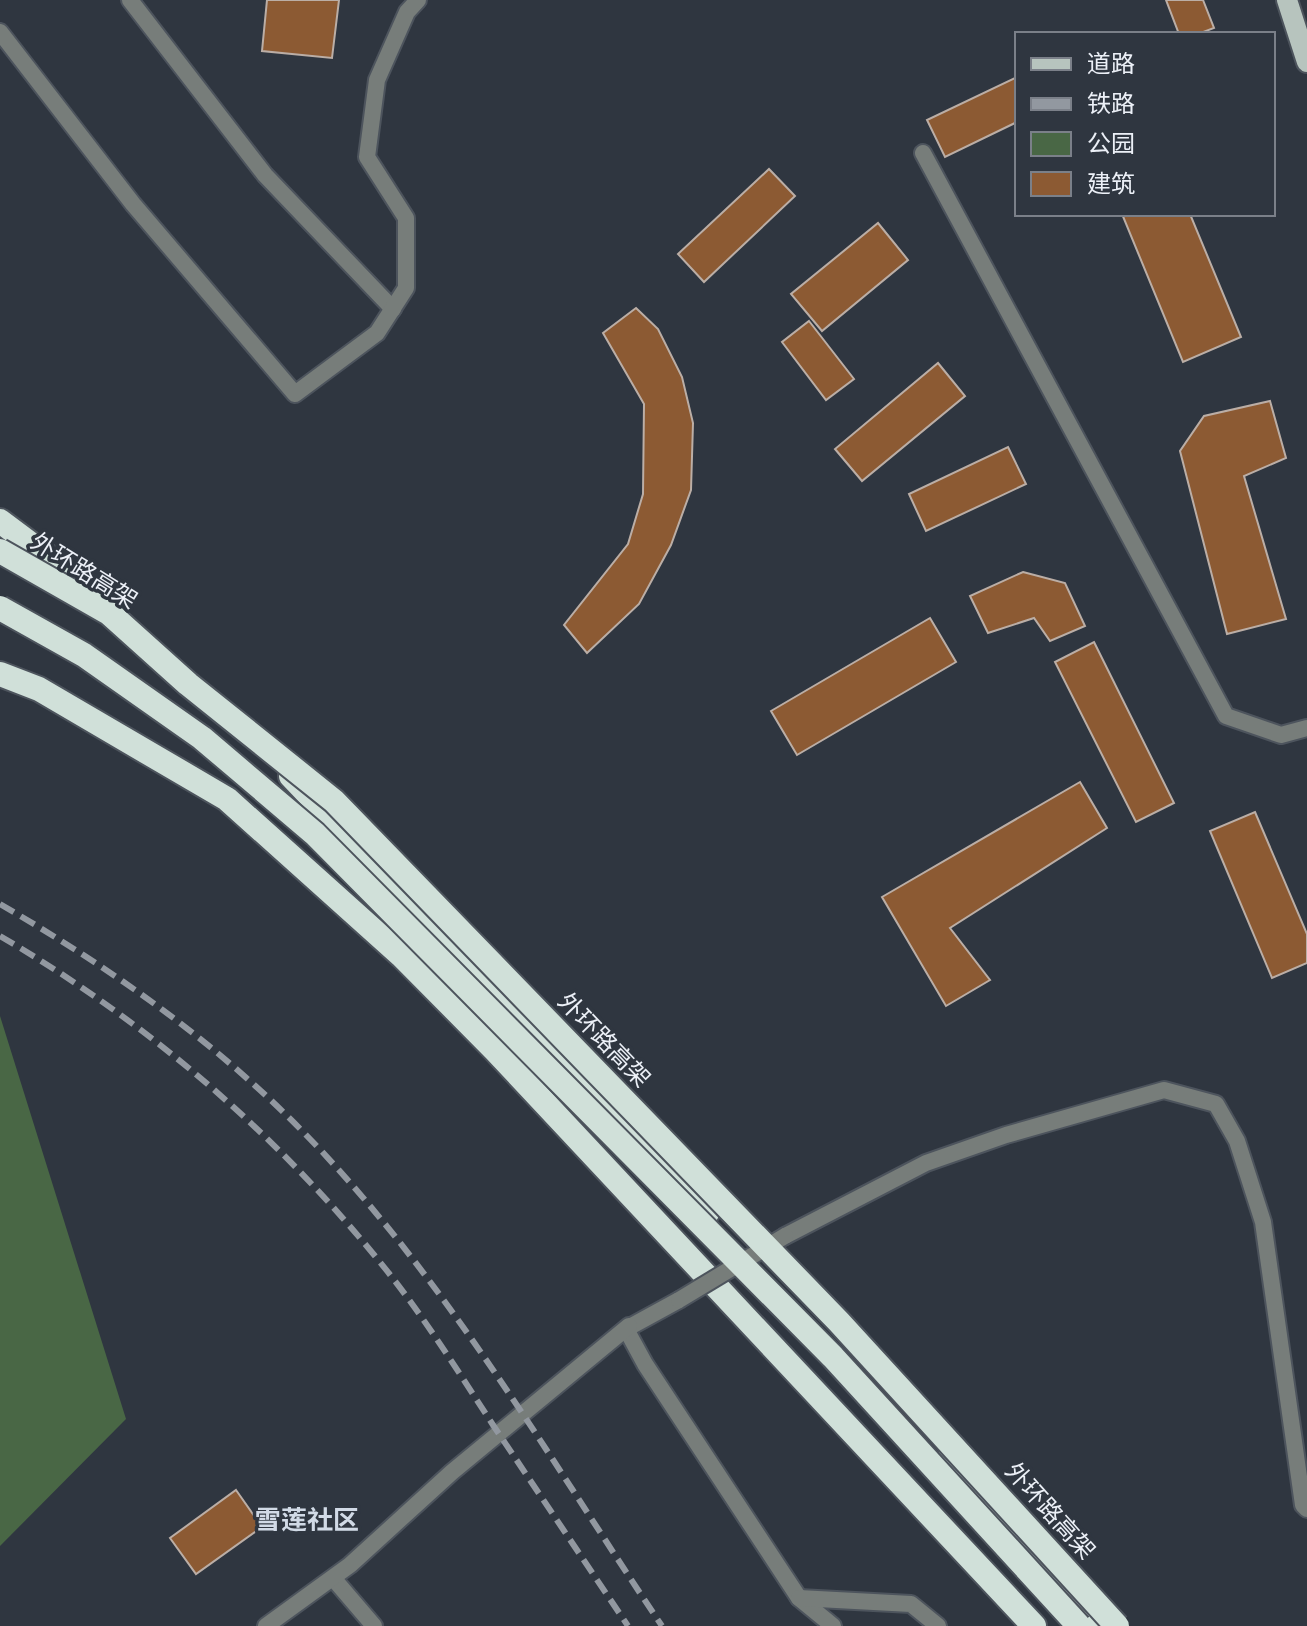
<svg xmlns="http://www.w3.org/2000/svg" width="1307" height="1626" viewBox="0 0 1307 1626" font-family="'Space Grotesk','Noto Sans SC',sans-serif">
<style>
.green{fill:#496745}
.building{fill:#8c5a33;stroke:#bbaea6;stroke-width:2}
.lines{fill:none;stroke-linecap:round;stroke-linejoin:round}
.street-casing{stroke:#4d545d;stroke-width:20}
.primary-casing{stroke:#4d545d;stroke-width:24}
.highway-casing{stroke:#4d545d;stroke-width:28}
.street{stroke:#777d7a;stroke-width:16}
.primary{stroke:#b7c4be;stroke-width:20}
.highway{stroke:#d0e0d9;stroke-width:24}
.rail{stroke:#9298a0;stroke-width:6;stroke-dasharray:16 8;stroke-linecap:butt}
.street-bridge-casing{stroke:#4d545d;stroke-width:20;stroke-linecap:butt}
.highway-bridge-casing{stroke:#4d545d;stroke-width:28;stroke-linecap:butt}
.street-bridge{stroke:#777d7a;stroke-width:16}
.highway-bridge{stroke:#d0e0d9;stroke-width:24}
.labels{text-anchor:middle;stroke-width:7;stroke-linejoin:round;paint-order:stroke}
.street-label{font-size:24px;fill:#ecf0f7;stroke:#2f3640}
.neighbourhood-label{font-size:26px;font-weight:bold;fill:#d1dae6;stroke:#2f3640}
</style>
<rect width="100%" height="100%" fill="#2f3640"/>
<path class="green" d="M0,1016L126,1419L0,1546Z"/>
<g class="building">
<path d="M267,0H339L332,58L262,51Z"/>
<path d="M1166,0H1203L1214,28L1198,34H1179Z"/>
<path d="M1017,77V122L945,157L927,120Z"/>
<path d="M769,169L795,196L704,282L678,254Z"/>
<path d="M1122,214H1190L1241,337L1183,362Z"/>
<path d="M878,223L908,260L822,331L791,294Z"/>
<path d="M636,308L658,329L682,377L693,423L691,490L671,545L639,604L587,653L564,625L628,544L643,494L644,404L603,333Z"/>
<path d="M809,321L854,379L826,400L782,342Z"/>
<path d="M938,363L965,396L862,481L835,449Z"/>
<path d="M1270,401L1286,458L1244,476L1286,619L1227,634L1180,451L1204,416Z"/>
<path d="M1008,447L1026,484L926,531L909,494Z"/>
<path d="M1023,572L1065,583L1085,626L1050,641L1034,618L988,633L970,596Z"/>
<path d="M930,618L956,662L797,755L771,711Z"/>
<path d="M1094,642L1174,803L1136,822L1055,662Z"/>
<path d="M1080,782L1107,828L950,928L990,980L946,1006L882,897Z"/>
<path d="M1255,812L1307,934V963L1272,978L1210,831Z"/>
<path d="M236,1490L262,1527L196,1574L170,1538Z"/>
</g>
<g class="lines">
<defs>
<g id="street">
<path d="M130,0L265,175L393,309"/>
<path d="M0,32L133,204L295,394L377,333L406,288V218L367,157L377,80L407,12L418,0"/>
<path d="M923,153L1226,716L1281,735L1307,728"/>
<path d="M785,1236L926,1163L1006,1135L1164,1090L1216,1104L1237,1141L1263,1222L1303,1505L1307,1509"/>
<path d="M679,1300L626,1329L645,1364L799,1598L833,1626"/>
<path d="M333,1578L374,1626"/>
<path d="M799,1598L911,1604L938,1626"/>
<path d="M266,1626L350,1565L452,1472L629,1326"/>
</g>
<path id="primary" d="M1287,0L1307,62"/>
<g id="highway">
<path d="M0,521L115,607"/>
<path d="M0,674L39,689L227,799L402,956L495,1050L1034,1626"/>
<path d="M291,776L707,1213"/>
<path d="M945,1463L1101,1626"/>
</g>
</defs>
<use href="#street" class="street-casing"/>
<use href="#primary" class="primary-casing"/>
<use href="#highway" class="highway-casing"/>
<use href="#street" class="street"/>
<use href="#primary" class="primary"/>
<use href="#highway" class="highway"/>
<g class="rail">
<path d="M0,904C86,954 167,1008 242,1074C416,1226 534,1436 662,1626"/>
<path d="M0,936C144,1020 269,1127 375,1256C419,1309 456,1368 493,1425C538,1492 583,1559 628,1626"/>
</g>
<defs>
<path id="street-bridge" d="M679,1300L785,1236"/>
<g id="highway-bridge">
<path d="M0,551L109,613L188,684L334,801L839,1322L1117,1626"/>
<path d="M0,608L84,655L202,738L315,834L833,1357L1079,1626"/>
</g>
</defs>
<use href="#street-bridge" class="street-bridge-casing"/>
<use href="#highway-bridge" class="highway-bridge-casing"/>
<use href="#street-bridge" class="street-bridge"/>
<use href="#highway-bridge" class="highway-bridge"/>
</g>
<g class="labels">
<g class="street-label">
<text transform="translate(84 571) rotate(32)" y="8">外环路高架</text>
<text transform="translate(604 1040) rotate(46)" y="8">外环路高架</text>
<text transform="translate(1050 1511) rotate(48)" y="8">外环路高架</text>
</g>
<g class="neighbourhood-label">
<text x="307" y="1529">雪莲社区</text>
</g>
</g>
<rect x="1015" y="32" width="260" height="184" fill="#2f3640" stroke="#7b8089" stroke-width="2"/>
<rect x="1031" y="58" width="40" height="12" fill="#b7c4be" stroke="#7b8089" stroke-width="2"/>
<text x="1087" y="72" font-size="24" fill="#ecf0f7">道路</text>
<rect x="1031" y="98" width="40" height="12" fill="#9298a0" stroke="#7b8089" stroke-width="2"/>
<text x="1087" y="112" font-size="24" fill="#ecf0f7">铁路</text>
<rect x="1031" y="132" width="40" height="24" fill="#496745" stroke="#7b8089" stroke-width="2"/>
<text x="1087" y="152" font-size="24" fill="#ecf0f7">公园</text>
<rect x="1031" y="172" width="40" height="24" fill="#8c5a33" stroke="#7b8089" stroke-width="2"/>
<text x="1087" y="192" font-size="24" fill="#ecf0f7">建筑</text>
</svg>
